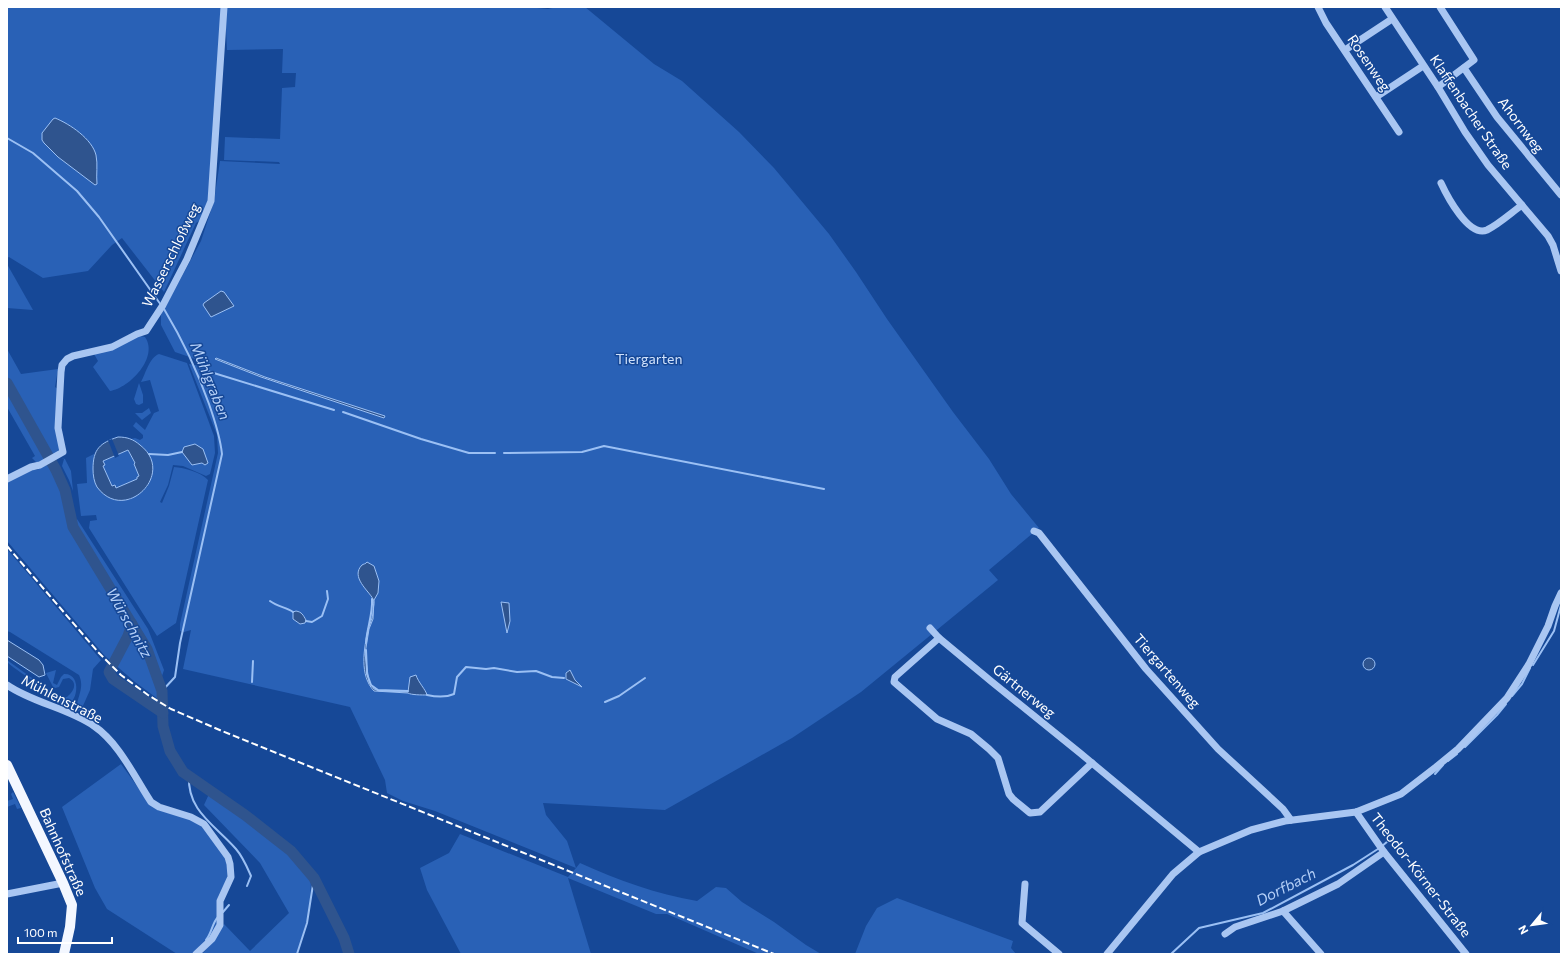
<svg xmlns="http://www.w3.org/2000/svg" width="1568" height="961" viewBox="0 0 1568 961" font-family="Commissioner,sans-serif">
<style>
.green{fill:#2961b6}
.water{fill:#2f548e;stroke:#9bc0f4;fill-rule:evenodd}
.pier{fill:#164897}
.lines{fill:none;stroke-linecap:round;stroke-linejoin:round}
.stream{stroke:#9bc0f4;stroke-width:2}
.river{stroke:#2f548e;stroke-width:11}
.minor{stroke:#a9c6f2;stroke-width:7}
.major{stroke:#f3f7ff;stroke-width:10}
.rail{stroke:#fff;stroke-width:2;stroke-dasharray:7 3;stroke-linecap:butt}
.labels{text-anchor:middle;stroke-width:3;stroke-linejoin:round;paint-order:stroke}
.street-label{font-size:14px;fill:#fff;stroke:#164897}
.park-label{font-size:14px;fill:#d0e2fc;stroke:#164897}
.water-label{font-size:15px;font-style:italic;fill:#b5d0f8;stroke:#164897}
</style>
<rect width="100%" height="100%" fill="#164897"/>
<g class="green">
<path d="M7,7H222L211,201L202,219L196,223L164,292L122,238L112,245L88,271L43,278L9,257L7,258Z"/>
<path d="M225,7H526L548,9L557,7H585L654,64L682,81L739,132L774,168L829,234L856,272L887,319L953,412L989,459L1011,494L1039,528L989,570L998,580L861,692L792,738L665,810L543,803L546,815L567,841L576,868L580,863C618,880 656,894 697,901L716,887L726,888L742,902L774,922L806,945L821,954H759L667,914H656L568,878L591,954H461L427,890L420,868L449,853L460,834L568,877L576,868L435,811L403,801L387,793L385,780L350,707L183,669L191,630L184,632L180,631V624L218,453L217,435L189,364L201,366L204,362L175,352L161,325V315L201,241L214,201L220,161L280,164L279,162L224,160L225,137L280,139L282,88L295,87L296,73H282L283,49L227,50Z"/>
<path d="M7,264L33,310L7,308Z"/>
<path d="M140,336L145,337C159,357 130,388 110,391L93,367L98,361L94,354Z"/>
<path d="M7,349L21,374L58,369L55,387L58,389L59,449L58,452L39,463L36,462L32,458L35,456L7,407Z"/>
<path d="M159,354L187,363L214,436L215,453L210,474L206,476L183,466L173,465L168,485L160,502L162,503L169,486L174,467C185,468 201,472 208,480L176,623L157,636L89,528L90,521L97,520L96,515L81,516L77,484L87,483L86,458L94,454L93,476L129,500L147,487L152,476L149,454L143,447L131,439L135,438L140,440L143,438V435L133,426L136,422L145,430L154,413L159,411L150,380L141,382C146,373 149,358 159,354Z"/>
<path d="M139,383L143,395V403L139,405L136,404L134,399Z"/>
<path d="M149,408L151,413L142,420L135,413H142Z"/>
<path d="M128,450L135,464H134L139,476L138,479L116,488L112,486L103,466V461Z"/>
<path d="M60,457L65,459L71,471L73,491L69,480L62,466L64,459Z"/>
<path d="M48,464L60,490L71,528L80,546L134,630L145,651L155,685L159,691L158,699L135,682L105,656L7,541V482L32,469L37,470Z"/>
<path d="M73,519H77L148,629L164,670L161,679C145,641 125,607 104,573C94,556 77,539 73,519Z"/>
<path d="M7,549L101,660L93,669L90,690L82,708L84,714L76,710C77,697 85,688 79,675L10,632L7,631Z"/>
<path d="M7,660L54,694L61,697H67C74,691 78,683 69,678L63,679L59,687L55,688L53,687L46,673L56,670L53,683L57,685L61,677L64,674C83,673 78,707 63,706C49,687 25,678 7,662Z"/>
<path d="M121,764L150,804L190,818L204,825L222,851L228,866L227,879L218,897L217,912L220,925L196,954H177L107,909L95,888L62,807Z"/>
<path d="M13,792L21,808L17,809L15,804L7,807V801L13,799L11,794Z"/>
<path d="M209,794L284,849L311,880L310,909L297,954H202L213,941L224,924L250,951L289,913L260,863L204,805Z"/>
<path d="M897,898L1013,941L1011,948L1016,954H855L866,926L877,908Z"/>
</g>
<g class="water">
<path d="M55,118C70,124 92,139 96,155C98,164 96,175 97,184L95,185L58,157L44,143L42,140V133L53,119Z"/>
<path d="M221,291L224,292L234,306L211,317L203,305L204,303Z"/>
<path d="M216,358L265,377L385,416L384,418L261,377L215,359Z"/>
<path d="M118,437C127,437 133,439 140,445C177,473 125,525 97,487C94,482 93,475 93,469C93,449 100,443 118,437ZM128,450L135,463L134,464L139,476L137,477V479L116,488L115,485L112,486L103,466L105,465L103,461Z"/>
<path d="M195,444L203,449L208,463L205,465L202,463L192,465L182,452L184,447Z"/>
<path d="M367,562L374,566L379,581L378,593L374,600L373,619L369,629L365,654L369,682L374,689L379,691L408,692L410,677L416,675C418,682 426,690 427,695C422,695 411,695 408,693L374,691C359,675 364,649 368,629C370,623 373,618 373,612C373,608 375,602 373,599C369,591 350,577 362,565C363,564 366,564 367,562Z"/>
<path d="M501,602L509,603L510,621L507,633Z"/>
<path d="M296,611C302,612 303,615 306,620L305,623L300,624L293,619V612Z"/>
<path d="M7,640L39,660L43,665L45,675L39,677L7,656Z"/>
<circle cx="1369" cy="664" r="6"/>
<path d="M570,670L575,680L582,687L566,679V673Z"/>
</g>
<path class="pier" d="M112,439L119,456L115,458L108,440Z"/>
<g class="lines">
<g class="stream">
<path d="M7,138L33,153L77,191L99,217L161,305"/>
<path d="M204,370L334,410"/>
<path d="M343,412L421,439L469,453H495"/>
<path d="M504,453L582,452L604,446L824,489"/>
<path d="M149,454L168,455L182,452"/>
<path d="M270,601C278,607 286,607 293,612"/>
<path d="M306,621L312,622L322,616L328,599L327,591"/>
<path d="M366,643C367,628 373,614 372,599"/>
<path d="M366,650L367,674L371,685L378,690L408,691"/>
<path d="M1533,665L1554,631L1561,605"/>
<path d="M252,682L253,661"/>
<path d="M162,691L175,677L180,643L222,454C220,436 215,421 209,404C197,370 182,339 164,309"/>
<path d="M427,695C436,697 445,698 454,694L457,677L466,667L486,669L494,668L517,672L536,671L552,677L564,678"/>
<path d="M1512,696L1522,684L1530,668"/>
<path d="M605,702L619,696L645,678"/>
<path d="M1465,747L1497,715L1506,704"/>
<path d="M1448,761L1457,754"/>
<path d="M1435,774L1443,765"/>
<path d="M189,776C187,811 215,825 236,849C243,857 247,867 251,876L247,886"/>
<path d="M223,912L229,905"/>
<path d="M206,940C212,933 212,923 218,917"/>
<path d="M297,954L307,923L314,878"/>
<path d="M1171,954L1199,928L1263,913L1353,865L1381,847L1388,841"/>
</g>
<g class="river">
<path d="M7,383L56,470L65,490L73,527L147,649L162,691L163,726L170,751L183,772L245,815L291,851L314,878L344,938L349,954"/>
<path d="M132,624L128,636L109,672L113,679L163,713"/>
</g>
<g class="minor">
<path d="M1318,7L1326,23L1399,132"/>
<path d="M1385,7L1438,87L1465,132L1488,165L1548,236L1553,245L1561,271"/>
<path d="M1345,50L1392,19"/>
<path d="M1464,68L1497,117L1561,195"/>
<path d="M1438,87L1474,60L1440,7"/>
<path d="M1376,97L1423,66"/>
<path d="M1441,183C1447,196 1469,238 1487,230C1499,224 1511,213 1522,205"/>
<path d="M7,479L31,467L40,465L63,452L58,428L61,372L62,365L67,359L73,356L112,347L137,334L146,331L163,305L187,259L211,201L224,7"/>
<path d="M1034,531L1039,533L1146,669L1218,749L1283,809L1291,820"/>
<path d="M930,628L939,638L992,682L1080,753L1199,852"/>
<path d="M939,638L895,677L894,682L937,719L971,734L989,749L998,758L1009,794L1013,799L1030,813L1040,812L1092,763"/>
<path d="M7,685C33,703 68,708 94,726C119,743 134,776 151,802L159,807L191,817L204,824L228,857L230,864L231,877L220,901V925L212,939L196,954"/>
<path d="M1356,812L1384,852L1466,954"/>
<path d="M1025,884L1022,923L1059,954"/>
<path d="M7,894L63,883"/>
<path d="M1283,911L1321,954"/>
<path d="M1225,934L1235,927L1283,911L1338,884L1384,852"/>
<path d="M1107,954L1173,874L1199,852L1251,830L1285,821L1356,812L1401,794L1436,767L1458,749L1507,698L1529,664L1548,626L1555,606L1561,593"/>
</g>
<path class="major" d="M7,765L63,883L72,905L70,927L64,954"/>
<path class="rail" d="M7,546L98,652L121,675L148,695L171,709L222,731L774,954"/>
</g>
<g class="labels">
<g class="street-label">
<text transform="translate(1369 63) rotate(56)" y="5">Rosenweg</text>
<text transform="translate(1471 112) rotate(56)" y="5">Klaffenbacher Straße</text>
<text transform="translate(1521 125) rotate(53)" y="5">Ahornweg</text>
<text transform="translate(171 255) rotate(-64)" y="5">Wasserschloßweg</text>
<text transform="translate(1167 671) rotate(49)" y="5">Tiergartenweg</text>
<text transform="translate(1024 691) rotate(39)" y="5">Gärtnerweg</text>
<text transform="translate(62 699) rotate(27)" y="5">Mühlenstraße</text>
<text transform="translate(63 852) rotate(66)" y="5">Bahnhofstraße</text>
<text transform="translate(1421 875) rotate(52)" y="5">Theodor-Körner-Straße</text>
</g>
<g class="park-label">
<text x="649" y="364">Tiergarten</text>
</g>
<g class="water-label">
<text transform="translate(210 381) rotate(68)" y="5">Mühlgraben</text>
<text transform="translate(129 623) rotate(61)" y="5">Würschnitz</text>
<text transform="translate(1286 887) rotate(-27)" y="5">Dorfbach</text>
</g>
</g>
<rect width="1568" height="961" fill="none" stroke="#ffffff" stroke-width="16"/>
<g transform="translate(1532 925) rotate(241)" stroke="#164897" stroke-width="3" paint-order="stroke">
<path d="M0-3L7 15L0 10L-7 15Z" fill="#ffffff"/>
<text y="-6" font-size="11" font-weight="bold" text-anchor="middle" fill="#ffffff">N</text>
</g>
<path d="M18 937v6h94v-6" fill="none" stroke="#ffffff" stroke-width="2"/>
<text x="24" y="937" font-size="12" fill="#ffffff" stroke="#164897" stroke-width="3" paint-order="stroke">100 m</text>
</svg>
